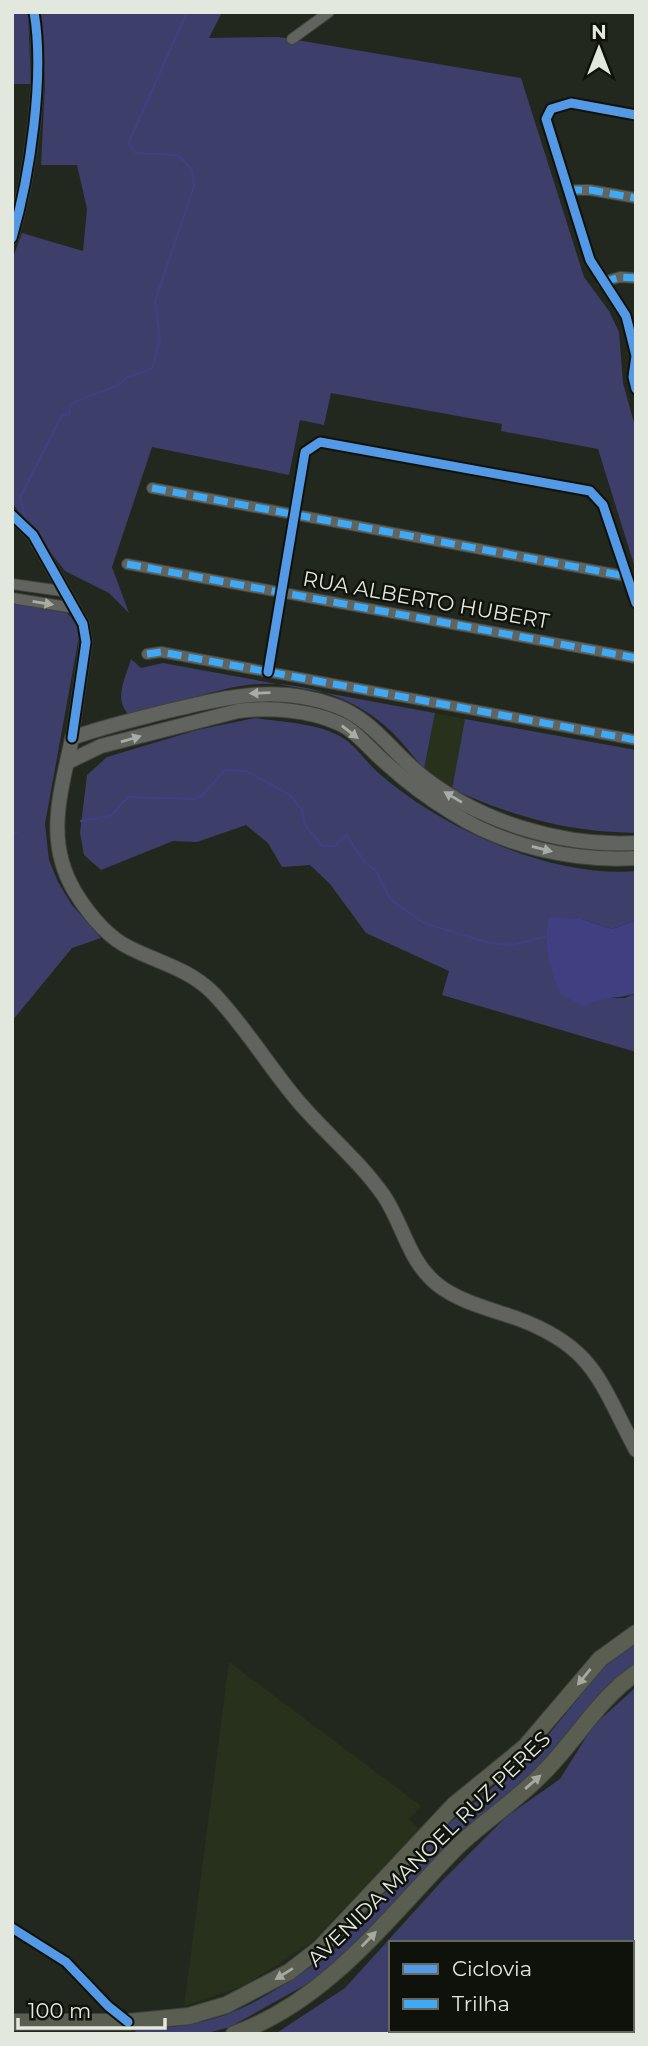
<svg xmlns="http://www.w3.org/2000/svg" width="648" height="2046" viewBox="0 0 648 2046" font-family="Montserrat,sans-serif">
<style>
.built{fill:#27311c}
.green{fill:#3d3e6a;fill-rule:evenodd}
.water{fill:#403f81}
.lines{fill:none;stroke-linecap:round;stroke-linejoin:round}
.stream{stroke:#403f81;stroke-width:2.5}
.minor-casing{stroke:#3f433c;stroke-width:12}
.tertiary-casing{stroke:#3f433c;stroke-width:14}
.secondary-casing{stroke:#3f433c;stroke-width:16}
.primary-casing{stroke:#3f433c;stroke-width:18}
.minor{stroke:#61645e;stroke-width:10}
.tertiary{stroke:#61645e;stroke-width:12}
.secondary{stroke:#61645e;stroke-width:14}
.primary{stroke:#595e51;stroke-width:16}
.quiet{stroke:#3fa9f5;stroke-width:7;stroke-dasharray:14 7;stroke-linecap:butt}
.cycleway-casing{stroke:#0f120b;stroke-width:13}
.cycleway{stroke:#5399e6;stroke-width:9}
.oneway{fill:#a8ada4}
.oneway2{fill:#a5aa9f}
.labels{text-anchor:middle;stroke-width:5;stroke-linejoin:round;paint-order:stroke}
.street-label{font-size:21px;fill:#e3e8de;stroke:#0f120b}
</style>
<rect width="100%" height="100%" fill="#23281e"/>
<g class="built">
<path d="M435,713L465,719L452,789L424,769Z"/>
<path d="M229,1662L421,1806L409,1819L419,1829L313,1941L246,1985L184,2006Z"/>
</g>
<g class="green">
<path d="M12,12H28L31,84H12Z"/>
<path d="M41,12H222L209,38L279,37L521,78L584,277L609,311L619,332L623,383L636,430V571L598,449L501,431L502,424L331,393L324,425L300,420L289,475L152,447L112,567L129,613L109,593L65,571L12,503V260L22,233L83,251L87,209L77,165H41L45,84Z"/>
<path d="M12,603L67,613L77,624L79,636L45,824L49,860L58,882L72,905L101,938L72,948L12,1021Z"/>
<path d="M131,659L141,668L163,663L435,713L424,769C411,754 399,737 384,725C350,694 292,679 247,685C210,690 173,705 137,714L127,713C114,697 126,677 131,659Z"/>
<path d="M255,718C282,722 314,723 338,735C356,744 366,763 381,775C443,829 552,878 636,871V920L612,929L582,919L596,998H625L636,993V1052L442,995L449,971L366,933L330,884L310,865L282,867L268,843L246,825L197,842L173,841L101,870L84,855L80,833L87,775L107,757L197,730Z"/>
<path d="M465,719L636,750V833C567,832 514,817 452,789Z"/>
<path d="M636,1643V1664L598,1695L537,1769L458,1835L447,1825L531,1756L603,1668Z"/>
<path d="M636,1687V2034H275L345,1988L441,1882L506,1817L560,1779L593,1726ZM391,1943H632V2030H391Z"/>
<path d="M432,1839L444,1848L351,1951L323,1975L230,2027L204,2034H136L135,2030C158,2028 182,2027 205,2021C251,2010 295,1978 333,1951Z"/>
</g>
<path class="water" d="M549,917L582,919L612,929L636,920V993C618,1000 600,995 585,1007L561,995C549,968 543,946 549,917Z"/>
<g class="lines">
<g class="stream">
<path d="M26,518L20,498L62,415L70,414V405C87,394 117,391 127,377L152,369L160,338L155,301L194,186L191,168L177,155L136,153L128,144L187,12"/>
<path d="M81,821L111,816L128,797L192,799L202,796L225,770L246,771L290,795L302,810L305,825L322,846H335L346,835L364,861L375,870L391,900L424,923L489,943L513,945L545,937"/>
<path d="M12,833L18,832"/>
</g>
<defs>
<g id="minor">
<path d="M292,39L329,12"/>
<path d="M636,115L571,103L551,109L546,119L590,260L626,316L636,356L633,377L636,389"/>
<path d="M568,190H590L636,198"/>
<path d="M603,282L620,277L636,278"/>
<path d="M152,488L625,576"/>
<path d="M127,564L636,658"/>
<path d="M12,584L62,591"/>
<path d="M12,598L74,608"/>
<path d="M147,654L161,652L636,740"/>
<path d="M268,672L305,452L320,442L590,491L603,505L636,603"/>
<path d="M12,1928L66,1962L108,2006L128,2022"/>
</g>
<g id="tertiary">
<path d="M12,238C30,176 45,75 34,12"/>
<path d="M12,515L33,535L83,624L86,642L72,738"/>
</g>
<g id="secondary">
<path d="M68,762L101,746L238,711C269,707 309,710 338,723C357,731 371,751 387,764C407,782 428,798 451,812C503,846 574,862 636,858"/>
<path d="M636,843C562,847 480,822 422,776C393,753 372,719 336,706C277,683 223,698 164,712C133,720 102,727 72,738C61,793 44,840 75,892C88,913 107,937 130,948C160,963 189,969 213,993C245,1026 269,1067 298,1101C326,1134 359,1160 384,1196C404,1226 408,1261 438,1285C460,1302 490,1309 516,1318C595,1347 599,1381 636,1450"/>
</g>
<g id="primary">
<path d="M12,2022H128L189,2016L226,2005L289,1972L320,1948L454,1805L525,1747L600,1659L636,1633"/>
<path d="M234,2034C328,2001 390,1915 457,1847C484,1821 516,1801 542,1774C575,1742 598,1699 636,1673"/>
</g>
</defs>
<use href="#minor" class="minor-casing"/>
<use href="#tertiary" class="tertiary-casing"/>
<use href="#secondary" class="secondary-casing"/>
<use href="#primary" class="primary-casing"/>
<use href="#minor" class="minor"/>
<use href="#tertiary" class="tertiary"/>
<use href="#secondary" class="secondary"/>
<use href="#primary" class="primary"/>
<g class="quiet">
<path d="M568,190H590L636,198"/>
<path d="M603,282L620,277L636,278"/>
<path d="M152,488L625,576"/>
<path d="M127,564L636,658"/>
<path d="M147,654L161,652L636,740"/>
</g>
<defs>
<g id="cycleway">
<path d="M636,115L571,103L551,109L546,119L590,260L626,316L636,356L633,377L636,389"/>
<path d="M12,238C30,176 45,75 34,12"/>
<path d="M12,515L33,535L83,624L86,642L72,738"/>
<path d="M268,672L305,452L320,442L590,491L603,505L636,603"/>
<path d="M12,1928L66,1962L108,2006L128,2022"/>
</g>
</defs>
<use href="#cycleway" class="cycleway-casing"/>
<use href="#cycleway" class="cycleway"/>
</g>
<defs><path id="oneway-solid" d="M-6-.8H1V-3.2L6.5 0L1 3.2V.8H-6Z" transform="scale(1.75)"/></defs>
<g class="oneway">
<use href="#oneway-solid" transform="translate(43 603) rotate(9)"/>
<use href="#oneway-solid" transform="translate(260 693) rotate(178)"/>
<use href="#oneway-solid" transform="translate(350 732) rotate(38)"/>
<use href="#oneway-solid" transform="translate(131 739) rotate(-16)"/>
<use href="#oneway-solid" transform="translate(453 797) rotate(-149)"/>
<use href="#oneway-solid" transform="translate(542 849) rotate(14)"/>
</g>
<g class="oneway2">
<use href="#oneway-solid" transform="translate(584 1677) rotate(129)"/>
<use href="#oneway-solid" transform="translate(533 1782) rotate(-41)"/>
<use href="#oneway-solid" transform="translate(369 1939) rotate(-46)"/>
<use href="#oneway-solid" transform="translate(284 1974) rotate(148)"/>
</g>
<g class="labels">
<g class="street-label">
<text transform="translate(426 600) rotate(10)" y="7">RUA ALBERTO HUBERT</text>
<text transform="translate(429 1849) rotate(-44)" y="7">AVENIDA MANOEL RUZ PERES</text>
</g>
</g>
<rect width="648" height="2046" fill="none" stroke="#e3e8de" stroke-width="28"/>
<rect x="389" y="1941" width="245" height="91" fill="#0f120b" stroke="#64685f" stroke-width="2"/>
<rect x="403" y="1964" width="35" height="10" fill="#5399e6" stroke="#64685f" stroke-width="2"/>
<text x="452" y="1976" font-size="21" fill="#e3e8de">Ciclovia</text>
<rect x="403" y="1999" width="35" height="10" fill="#3fa9f5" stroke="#64685f" stroke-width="2"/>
<text x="452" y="2011" font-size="21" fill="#e3e8de">Trilha</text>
<g transform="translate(599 49)" stroke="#0f120b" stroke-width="5" paint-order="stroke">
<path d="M0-5L12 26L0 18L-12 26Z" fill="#e3e8de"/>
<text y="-10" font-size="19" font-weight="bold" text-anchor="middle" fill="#e3e8de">N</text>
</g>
<path d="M18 2018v10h147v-10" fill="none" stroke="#e3e8de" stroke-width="3.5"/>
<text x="28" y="2018" font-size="21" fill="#e3e8de" stroke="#0f120b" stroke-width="5" paint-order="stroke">100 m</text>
</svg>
